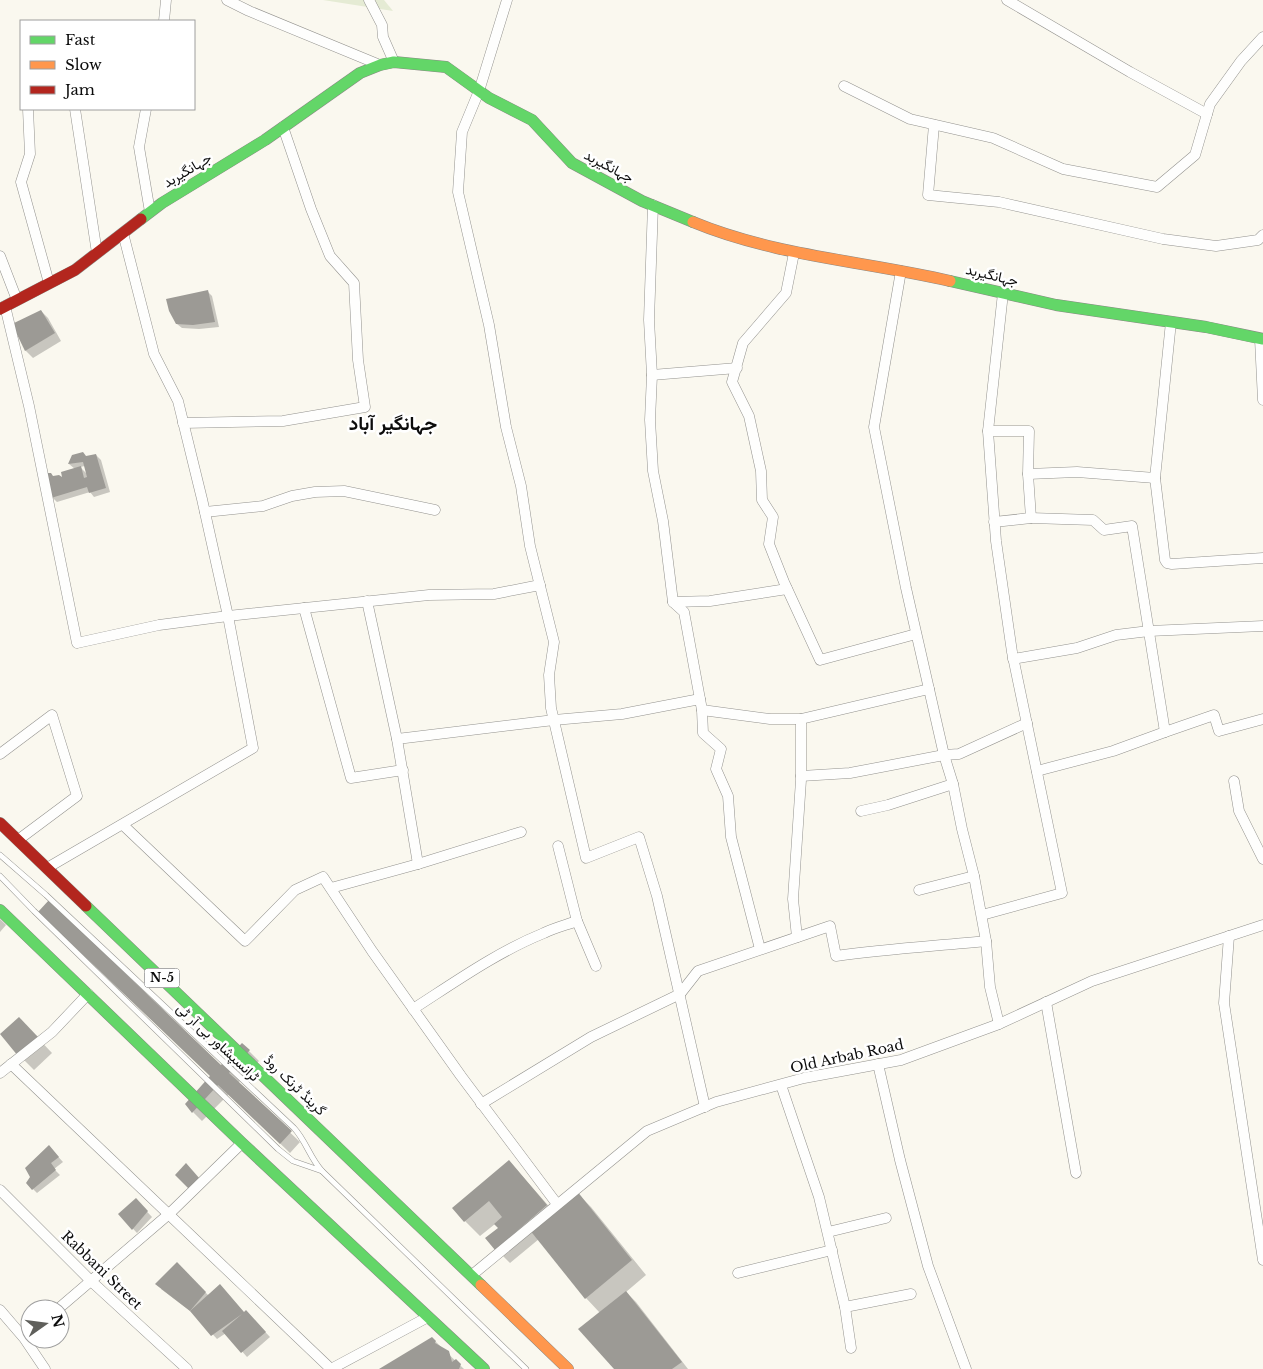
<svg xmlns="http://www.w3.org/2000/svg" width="1263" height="1369" viewBox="0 0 1263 1369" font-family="'Libre Baskerville',Vazirmatn,serif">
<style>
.cemetery{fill:#e5ebd4}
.shadow{fill:#0003;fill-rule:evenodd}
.building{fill:#9c9a95}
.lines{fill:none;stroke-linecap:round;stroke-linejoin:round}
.lane-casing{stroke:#93928e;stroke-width:6}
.street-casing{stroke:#93928e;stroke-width:11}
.fast-casing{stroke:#8a8985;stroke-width:12}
.slow-casing{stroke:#8a8985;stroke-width:12}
.jam-casing{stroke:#8a8985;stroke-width:12}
.lane{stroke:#fefefd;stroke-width:5}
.street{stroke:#fefefd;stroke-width:10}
.fast{stroke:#63d668;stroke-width:11}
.slow{stroke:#ff974d;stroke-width:11}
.jam{stroke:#b3261e;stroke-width:11}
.labels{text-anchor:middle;stroke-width:5;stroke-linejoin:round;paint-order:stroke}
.shield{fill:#fff;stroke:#555;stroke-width:1}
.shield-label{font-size:12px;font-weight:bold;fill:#0c0c0c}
.street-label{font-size:14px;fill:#0c0c0c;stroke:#fff}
.district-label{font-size:19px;font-weight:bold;fill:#0c0c0c;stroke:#fff}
</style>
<rect width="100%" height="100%" fill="#faf8ef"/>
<path class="cemetery" d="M323,0H384L393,11Z"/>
<g class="shadow">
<path d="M207,291L212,296L219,327L199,329L182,328L177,324Z"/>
<path d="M41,311L48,318L61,341L33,358L26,351L14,325Z"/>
<path d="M96,455L101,460L110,492L94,497L90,492L57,502L52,497L53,477L64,480L75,469L69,464L73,456L87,457ZM85,466L88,475L80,467Z"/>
<path d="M0,919L6,925L0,932Z"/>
<path d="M33,1033L52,1053L34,1070L19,1055Z"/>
<path d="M242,1044L259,1061L238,1083L300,1142L290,1153L229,1094L202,1121L193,1112L211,1076Z"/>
<path d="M53,1151L63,1162L54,1169L60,1175L37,1193L33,1189Z"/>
<path d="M509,1161L553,1211L576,1192L591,1207L646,1275L626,1292L636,1302L688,1369H616L600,1313L586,1298L539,1239L510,1263L496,1249L500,1228L495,1224L480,1236L465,1221L454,1208Z"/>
<path d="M136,1200L152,1217L137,1233L120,1215Z"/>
<path d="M177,1264L209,1296L245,1313L246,1312L270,1337L247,1357L226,1333L217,1339L194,1314L161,1289Z"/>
<path d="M436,1342L464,1369H381Z"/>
</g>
<g class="building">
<path d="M208,290L215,322L193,325L176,324L169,311L166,299Z"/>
<path d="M41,310L55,333L25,351L12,324Z"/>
<path d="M83,452L86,456L96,454L106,488L89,493L87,487L51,498L44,473H51L53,476L59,475L62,477L61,472L81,466L84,478L87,477L83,462L68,464L72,455Z"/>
<path d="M49,900L221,1065L242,1043L250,1050L229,1073L292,1131L280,1144L218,1085L192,1113L185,1104L210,1076L38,912Z"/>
<path d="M19,1017L38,1037L18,1056L0,1034Z"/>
<path d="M49,1145L59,1157L51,1163L56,1170L32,1190L26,1183L30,1177L25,1168Z"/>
<path d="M509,1160L547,1205L495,1250L485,1238L498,1228L494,1224L502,1217L489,1201L464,1222L452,1208Z"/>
<path d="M186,1163L200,1179L190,1190L175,1175Z"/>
<path d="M577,1191L632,1260L585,1299L529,1229Z"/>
<path d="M136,1198L148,1211L132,1230L118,1214Z"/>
<path d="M177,1262L206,1292L190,1311L155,1284Z"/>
<path d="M220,1284L244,1312L246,1310L266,1332L241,1353L222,1331L242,1314L211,1336L190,1311Z"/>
<path d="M626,1291L682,1362L672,1369H614L578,1329Z"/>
<path d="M432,1337L436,1341L435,1343L449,1351L452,1362L456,1359L461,1364L459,1369H379Z"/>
</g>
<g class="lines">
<defs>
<g id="lane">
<path d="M0,855L46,895L294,1128C306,1141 310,1158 322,1171L293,1161L278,1149L34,911L0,876"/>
<path d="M322,1171L526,1369"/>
</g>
<g id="street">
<path d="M227,0L249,11L380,65"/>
<path d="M369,0L382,25L383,37L394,62"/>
<path d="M507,0L479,91L462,132L458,192L489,325L506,427L521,486L530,546L554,642L549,675L551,708L586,858L639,837L657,896L705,1107"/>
<path d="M1007,0L1130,72L1207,114"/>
<path d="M164,21L166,0"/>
<path d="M844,86L910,119L993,138L1063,169L1157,187L1195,155L1210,104L1241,61L1263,37"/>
<path d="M28,109L30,154L21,182L49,283"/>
<path d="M75,109L97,253"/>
<path d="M146,109L139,147L150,212"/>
<path d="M934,125L928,195L999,202L1163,239L1216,246L1258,240L1263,235"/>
<path d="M653,205L649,320L652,375L650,420L653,471L663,521L673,602L684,612L702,710L770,719H801L929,689"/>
<path d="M794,253L786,293L743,343L732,382L749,416L761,471L762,500L773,517L769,544L784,582L820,660L916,634"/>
<path d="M0,256L17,300"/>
<path d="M901,271L874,427L906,588L944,755L953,784L962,829L974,876L986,941L990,987L999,1024"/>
<path d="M5,306L29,406L77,643L159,625L228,616L429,595L494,594L540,585"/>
<path d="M1171,322L1155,478L1165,560L1167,563L1172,564L1263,558"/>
<path d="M1260,339L1263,400"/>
<path d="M652,375L737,368"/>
<path d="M183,423L283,421L365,407L358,360L354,283L330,256L311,209L283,127"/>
<path d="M988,431H1029L1028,474L1031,518L994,522"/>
<path d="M1028,474L1077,472L1155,478"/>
<path d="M205,512L263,506L292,496L315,492L344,491L435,510"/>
<path d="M1031,518L1093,520L1104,530L1132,526L1165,732L1214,715L1219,731L1263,719"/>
<path d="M367,601L397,739L418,864"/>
<path d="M673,602L710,601L787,589"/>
<path d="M304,608L351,778L403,770"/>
<path d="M1013,659L1077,648L1116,635L1149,631L1263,626"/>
<path d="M702,710L703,733L721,749L716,769L728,796L731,837L760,949"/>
<path d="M397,739L554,720L622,714L700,699"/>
<path d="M0,754L52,715L77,796L18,840"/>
<path d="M1037,771L1113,751L1165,732"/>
<path d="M801,776L850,773L944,755L959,754L1027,723"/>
<path d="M1234,781L1239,811L1263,859"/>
<path d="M861,811L888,805L953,784"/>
<path d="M123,825L245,941L295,890L323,877L372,951L461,1076L557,1204"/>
<path d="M558,846L577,921L596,966"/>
<path d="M47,868L253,748L228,616L202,499L178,401L154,354L123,233"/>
<path d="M331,888L418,864L521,832"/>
<path d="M919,890L974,876"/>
<path d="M982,915L1062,893L1012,652L996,541L988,431L1003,293"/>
<path d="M1229,936L1224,1003L1263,1260"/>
<path d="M797,937L793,899L801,780V719"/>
<path d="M1046,1002L1076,1173"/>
<path d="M413,1009C455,982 497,952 544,933C554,928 566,925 577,921"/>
<path d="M11,1064L331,1369"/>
<path d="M878,1064L900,1160L928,1266L966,1369"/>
<path d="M0,1073L52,1032L88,994"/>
<path d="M781,1085L819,1197L845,1307L851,1348"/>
<path d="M481,1104L591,1037L680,994L698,971L830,926L836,956C886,949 936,946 986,941"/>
<path d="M0,1190L91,1281L187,1369"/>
<path d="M828,1232L886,1218"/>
<path d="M738,1273L832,1250"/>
<path d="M472,1275L647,1131L716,1102L804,1078L901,1060L999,1024L1092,981L1263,925"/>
<path d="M845,1307L911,1294"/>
<path d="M58,1309L169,1214L242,1143"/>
<path d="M0,1310L24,1338L45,1369"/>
<path d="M331,1369L428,1317"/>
</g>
<g id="fast">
<path d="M141,219L162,203L265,140L360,73L380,65L394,62L446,67L489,98L532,120L572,163L642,201L693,222"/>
<path d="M950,281L1056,305L1206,327L1263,339"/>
<path d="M86,906L481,1285"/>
<path d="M0,910L242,1143L484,1369"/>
</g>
<g id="slow">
<path d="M693,222C775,256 864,261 950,281"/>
<path d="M481,1285L568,1369"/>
</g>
<g id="jam">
<path d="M0,309L75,270L141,219"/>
<path d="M0,823L86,906"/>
</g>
</defs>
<use href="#lane" class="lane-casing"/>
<use href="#street" class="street-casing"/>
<use href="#fast" class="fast-casing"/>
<use href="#slow" class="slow-casing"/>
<use href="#jam" class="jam-casing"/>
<use href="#lane" class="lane"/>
<use href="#street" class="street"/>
<use href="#fast" class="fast"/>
<use href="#slow" class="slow"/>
<use href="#jam" class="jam"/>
</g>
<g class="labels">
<rect class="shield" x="144.5" y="968.5" width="35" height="19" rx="4"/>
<g class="shield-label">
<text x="162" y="982">N-5</text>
</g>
<g class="street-label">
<text transform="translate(609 166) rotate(28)" y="5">جہانگیربد</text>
<text transform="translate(187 170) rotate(-31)" y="5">جہانگیربد</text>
<text transform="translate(992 275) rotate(13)" y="5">جہانگیربد</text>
<text transform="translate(218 1042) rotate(43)" y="5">ٹرانسپشاور بی آر ٹی</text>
<text transform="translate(847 1056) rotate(-12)" y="5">Old Arbab Road</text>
<text transform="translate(295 1085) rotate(44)" y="5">گرینڈ ٹرنک روڈ</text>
<text transform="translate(102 1270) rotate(44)" y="5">Rabbani Street</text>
</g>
<g class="district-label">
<text x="393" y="430">جہانگیر آباد</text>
</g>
</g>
<rect x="20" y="20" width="175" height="90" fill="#ffffff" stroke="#9e9e9e"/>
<rect x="30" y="36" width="25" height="8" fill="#63d668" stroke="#9e9e9e"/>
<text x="65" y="45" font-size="15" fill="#0c0c0c">Fast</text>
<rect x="30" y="61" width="25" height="8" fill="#ff974d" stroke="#9e9e9e"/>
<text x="65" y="70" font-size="15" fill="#0c0c0c">Slow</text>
<rect x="30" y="86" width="25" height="8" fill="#b3261e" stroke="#9e9e9e"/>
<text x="65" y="95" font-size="15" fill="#0c0c0c">Jam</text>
<g transform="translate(45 1324) rotate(76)"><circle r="24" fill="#ffffff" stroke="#9e9e9e"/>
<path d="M0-4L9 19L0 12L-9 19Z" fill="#5f5f5b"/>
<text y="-8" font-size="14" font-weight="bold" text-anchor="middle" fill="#0c0c0c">N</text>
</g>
</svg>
